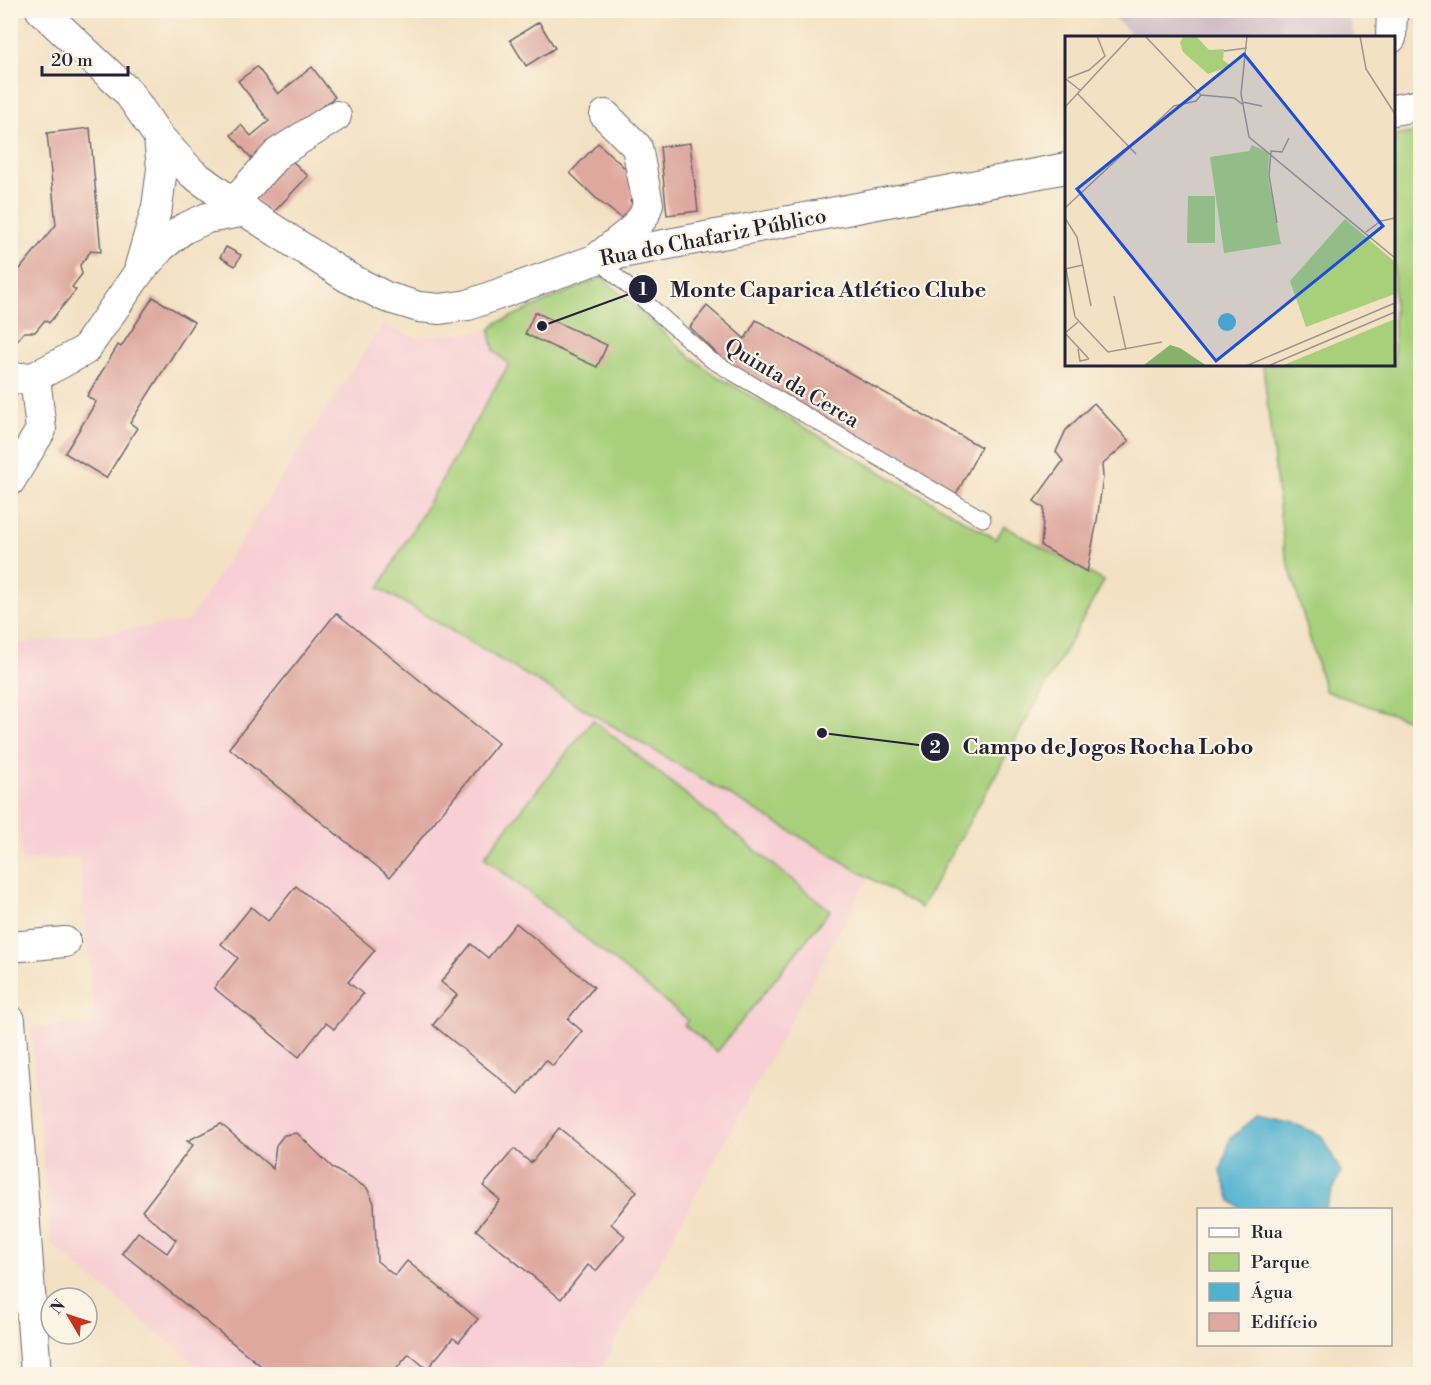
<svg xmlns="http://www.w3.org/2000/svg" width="1431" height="1385" viewBox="0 0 1431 1385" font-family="'Libre Bodoni',serif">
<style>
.built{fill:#f7cfd4}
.industrial{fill:#d2bdc8}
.green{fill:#a8d07b;stroke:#65795b;stroke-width:1.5}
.water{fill:#51b2d0;stroke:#3a6a86;stroke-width:1.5}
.building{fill:#dea89f}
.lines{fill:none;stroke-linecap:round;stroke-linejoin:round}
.lane-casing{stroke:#6b656b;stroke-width:17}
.street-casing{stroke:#6b656b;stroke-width:32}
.lane{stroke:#fff;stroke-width:15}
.street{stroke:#fff;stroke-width:30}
.labels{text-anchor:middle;stroke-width:4.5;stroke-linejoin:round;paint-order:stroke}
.street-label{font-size:21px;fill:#22223b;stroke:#fcf5e5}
.inset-road{fill:none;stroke:#9f958d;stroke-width:1.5}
.view{fill:#1d4ed8;fill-opacity:0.15;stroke:#1d4ed8;stroke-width:3}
.inset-edge{fill:none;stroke:#22223b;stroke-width:3}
.leader{fill:none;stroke:#22223b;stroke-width:2}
.callout-dot{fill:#22223b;stroke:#fcf5e5;stroke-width:2}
.mark-label{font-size:18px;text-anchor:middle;font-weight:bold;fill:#fff}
.callout-label{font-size:22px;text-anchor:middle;font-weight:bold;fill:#22223b;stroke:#fcf5e5;stroke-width:4.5;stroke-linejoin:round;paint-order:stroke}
</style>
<rect width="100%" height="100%" fill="#fcf5e5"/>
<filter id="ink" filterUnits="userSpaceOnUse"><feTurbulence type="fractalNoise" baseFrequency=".0167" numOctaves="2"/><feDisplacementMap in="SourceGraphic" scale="12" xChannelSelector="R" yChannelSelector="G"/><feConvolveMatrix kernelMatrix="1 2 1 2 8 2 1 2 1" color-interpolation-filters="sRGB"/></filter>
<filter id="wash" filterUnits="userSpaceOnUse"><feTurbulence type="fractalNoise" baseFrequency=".008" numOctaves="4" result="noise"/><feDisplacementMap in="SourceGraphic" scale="24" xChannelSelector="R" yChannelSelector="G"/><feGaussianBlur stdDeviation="1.35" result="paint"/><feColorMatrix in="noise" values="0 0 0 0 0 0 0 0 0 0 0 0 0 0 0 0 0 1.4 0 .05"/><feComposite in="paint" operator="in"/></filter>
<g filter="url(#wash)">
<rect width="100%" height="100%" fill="#f3e1c3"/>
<path class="built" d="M382,324L417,338L490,330L494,351L510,363L380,588L869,877L602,1367L582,1374H208L51,1244L31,1028L95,1024L79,857L21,861L10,645L188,622Z"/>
<path class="industrial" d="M1108,11H1348L1354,37H1134Z"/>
<g class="green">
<path d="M1420,131V724L1325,691L1284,548L1263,365L1394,364V136Z"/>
<path d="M602,277L686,353L713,374L996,539L1004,526L1104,581L921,908L379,588L509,364L494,351L490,330L497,323Z"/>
<path d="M593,720L830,910L717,1052L684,1025L688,1020L484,857Z"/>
</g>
<path class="water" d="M1257,1116L1297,1125L1322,1136L1341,1172L1325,1208L1323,1210L1242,1209L1231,1201L1221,1172L1230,1139Z"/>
<g id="blocks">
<g class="building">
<path d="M10,18L17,22L10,32Z"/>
<path d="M539,22L555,48L526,66L510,40Z"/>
<path d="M257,67L278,94L312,67L335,97L281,138L261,169L231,135L241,125L251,136L269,121L238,81Z"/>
<path d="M90,128L101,252L91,251L80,265L82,274L72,287L76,290L49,323L45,320L35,332H24L14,344L15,355L10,356V281L56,225L47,133Z"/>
<path d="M598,143L641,183L630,201L638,207L627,222L600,202L570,173Z"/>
<path d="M690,143L698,211L667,215L660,147Z"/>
<path d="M287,156L308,176L271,215L250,194Z"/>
<path d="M226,247L241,255L235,266L220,257Z"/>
<path d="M153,297L194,322L130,423L137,428L106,478L65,453L96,402L87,396L118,345L121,347Z"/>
<path d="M707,306L745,339L756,320L981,447L956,495L727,364L690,327Z"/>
<path d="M535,312L607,345L597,367L525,334Z"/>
<path d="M1094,403L1129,441L1102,465L1103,477L1097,521L1087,572L1041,546L1044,508L1034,501L1063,461L1056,452L1066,430Z"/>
<path d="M336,613L498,743L390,877L229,748Z"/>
<path d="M296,886L375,950L348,982L363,994L334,1029L326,1023L299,1057L214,988L238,958L221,944L251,907L268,921Z"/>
<path d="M516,923L594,987L568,1019L582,1031L553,1066L546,1060L519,1094L433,1025L457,995L441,982L471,944L488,958Z"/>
<path d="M221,1124L273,1169L276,1145L284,1135L297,1133L334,1169L367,1188L374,1203L377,1261L395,1276L407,1261L478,1319L459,1342L453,1338L427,1369L409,1354L392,1374H271L122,1253L138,1232L167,1253L176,1240L142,1211L193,1145L187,1141Z"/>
<path d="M559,1128L637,1191L611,1224L625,1236L596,1271L588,1265L561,1299L476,1230L500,1200L483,1186L514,1149L531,1163Z"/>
</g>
</g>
</g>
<g filter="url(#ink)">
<use href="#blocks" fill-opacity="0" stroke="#6b656b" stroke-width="1.5"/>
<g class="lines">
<defs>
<path id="lane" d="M597,259L711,360L983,519"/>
<g id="street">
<path d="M41,10L128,92L159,137L192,173L233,203L347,277L386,297L419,307L440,309L468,305L597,259L632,251L1066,168"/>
<path d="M1391,38L1392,10"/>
<path d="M1394,110L1420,105"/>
<path d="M233,203L278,153L336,116"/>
<path d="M601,255L632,230L644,216L648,204L637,147L605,115"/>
<path d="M140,266L157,207L162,169L159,137"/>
<path d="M10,379L35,377L85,350L139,272L161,247L183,229L207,218L247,211"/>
<path d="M10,481L41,430L35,377"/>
<path d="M10,947L65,942"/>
<path d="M10,1020L36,1374"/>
</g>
</defs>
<use href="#lane" class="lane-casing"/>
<use href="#street" class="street-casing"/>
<use href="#lane" class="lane"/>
<use href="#street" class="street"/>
</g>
</g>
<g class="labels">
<g class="street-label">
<text transform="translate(713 237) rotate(-11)" y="7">Rua do Chafariz Público</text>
<text transform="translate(792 383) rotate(31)" y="7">Quinta da Cerca</text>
</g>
</g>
<g transform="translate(1065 36)">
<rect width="330" height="330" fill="#f3e1c3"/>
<path d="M118,0H131L144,14L159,13L158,24L166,30L143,38L118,16L115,7ZM187,109L204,117L203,140L216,208L159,217L145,121L184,115ZM123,160H150V207H122ZM280,183L330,226V258L241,291L225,245ZM330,283V330H216Z" fill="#a8d07b"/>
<path d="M105,309L115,312L142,330L79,329Z" fill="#86b26b"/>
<path d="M153 286a9 9 0 1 1 18 0a9 9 0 1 1-18 0Z" fill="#51b2d0"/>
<path class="inset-road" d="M80,0L136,59L169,62L177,68M182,0L176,58L184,101L330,222M295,0L301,33L330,78M159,15L182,12M3,42L24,34L40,20L32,0M1,43L16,55M13,58L71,118M177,66L197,70M0,71L66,0M0,172L109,70L131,65L136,59M0,182L12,201L26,270M212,187L204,139L206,115L217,116L224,102M301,196L316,185L330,182M0,233L18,229M1,233L10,281L43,316L97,306M49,260L61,314M13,286L0,297L24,323M13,313L15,325L24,323M181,330L330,267M203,330L330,276"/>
<path class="view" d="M179,18L318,190L151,325L12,153Z"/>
<rect width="330" height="330" class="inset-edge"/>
</g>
<path class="leader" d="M542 326L643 289M822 733L935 747"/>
<g class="callout-dot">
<circle cx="542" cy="326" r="6"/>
<circle cx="822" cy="733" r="6"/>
<circle cx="643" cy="289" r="15"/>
<circle cx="935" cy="747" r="15"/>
</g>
<g class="mark-label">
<text x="643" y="295">1</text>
<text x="935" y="753">2</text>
</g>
<g class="callout-label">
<text x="828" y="297">Monte Caparica Atlético Clube</text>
<text x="1108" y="754">Campo de Jogos Rocha Lobo</text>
</g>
<rect width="1431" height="1385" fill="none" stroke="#fcf5e5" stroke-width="36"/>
<rect x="1197" y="1208" width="195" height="138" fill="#fcf5e5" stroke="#a5a1a1" stroke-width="1.5"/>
<rect x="1209" y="1228" width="30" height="9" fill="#ffffff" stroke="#a5a1a1" stroke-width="1.5"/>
<text x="1251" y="1238" font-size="18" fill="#22223b">Rua</text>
<rect x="1209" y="1253" width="30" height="18" fill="#a8d07b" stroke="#a5a1a1" stroke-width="1.5"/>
<text x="1251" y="1268" font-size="18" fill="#22223b">Parque</text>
<rect x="1209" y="1283" width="30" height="18" fill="#51b2d0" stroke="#a5a1a1" stroke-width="1.5"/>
<text x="1251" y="1298" font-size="18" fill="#22223b">Água</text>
<rect x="1209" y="1313" width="30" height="18" fill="#dea89f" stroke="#a5a1a1" stroke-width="1.5"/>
<text x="1251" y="1328" font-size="18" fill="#22223b">Edifício</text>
<g transform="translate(69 1316) rotate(309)"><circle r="28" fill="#fcf5e5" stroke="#a5a1a1" stroke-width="1.5"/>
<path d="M0-4.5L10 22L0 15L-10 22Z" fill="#c8321e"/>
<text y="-9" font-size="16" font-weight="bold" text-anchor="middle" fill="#22223b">N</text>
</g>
<path d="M42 66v9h86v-9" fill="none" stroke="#22223b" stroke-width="3"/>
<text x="51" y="66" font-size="18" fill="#22223b" stroke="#fcf5e5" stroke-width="4.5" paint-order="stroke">20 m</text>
</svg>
